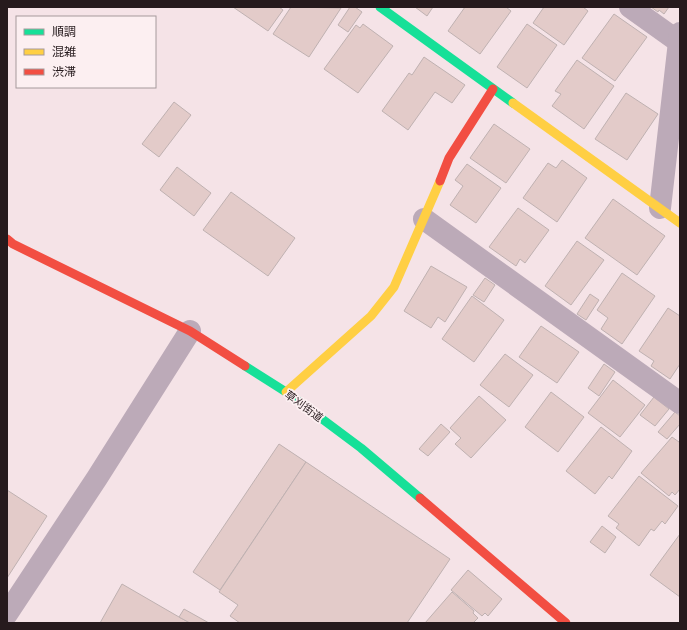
<svg xmlns="http://www.w3.org/2000/svg" width="687" height="630" viewBox="0 0 687 630" font-family="'PT Serif','Noto Sans JP',serif">
<style>
.building{fill:#e3cbc9;stroke:#bfb1b1}
.lines{fill:none;stroke-linecap:round;stroke-linejoin:round}
.street{stroke:#bcaab8;stroke-width:22}
.fast{stroke:#16e098;stroke-width:9}
.slow{stroke:#ffcf43;stroke-width:9}
.jam{stroke:#f24e42;stroke-width:9}
.labels{text-anchor:middle;stroke-width:3.5;stroke-linejoin:round;paint-order:stroke}
.street-label{font-size:11px;fill:#261a1d;stroke:#fceff1}
</style>
<rect width="100%" height="100%" fill="#f5e3e7"/>
<g class="building">
<path d="M233,7H279L283,10L268,31Z"/>
<path d="M291,7L341,8L309,57L273,34Z"/>
<path d="M350,7H355L362,12L348,32L338,25Z"/>
<path d="M415,7H433L427,16Z"/>
<path d="M465,7H506L511,11L480,54L448,31Z"/>
<path d="M544,7H583L588,11L564,45L533,23Z"/>
<path d="M651,7H669L664,14L659,10L658,12Z"/>
<path d="M614,14L647,37L615,81L582,58Z"/>
<path d="M363,24L393,46L358,93L324,69L356,25L360,28Z"/>
<path d="M527,24L557,45L527,88L497,67Z"/>
<path d="M424,57L465,85L452,103L435,92L408,130L382,111L409,73L412,75Z"/>
<path d="M577,60L614,86L584,129L552,106L561,94L555,91Z"/>
<path d="M626,93L658,114L627,160L595,139Z"/>
<path d="M174,102L191,115L159,157L142,144Z"/>
<path d="M494,124L530,149L506,183L470,158Z"/>
<path d="M562,160L587,178L557,222L523,198L548,163L556,168Z"/>
<path d="M467,164L501,188L476,223L450,205L463,186L455,180Z"/>
<path d="M177,167L211,193L194,216L160,190Z"/>
<path d="M231,192L295,238L268,276L203,230Z"/>
<path d="M613,199L665,236L637,275L585,238Z"/>
<path d="M518,208L549,230L525,263L520,259L516,266L489,247Z"/>
<path d="M577,241L604,260L571,305L545,286Z"/>
<path d="M431,266L467,287L445,322L438,317L431,328L404,311Z"/>
<path d="M622,273L655,296L622,344L601,329L608,318L597,310Z"/>
<path d="M485,278L495,285L484,302L473,295Z"/>
<path d="M590,294L599,300L586,320L577,314Z"/>
<path d="M472,296L504,320L474,362L442,339Z"/>
<path d="M668,308L680,316V364L670,379L651,366L654,361L639,351Z"/>
<path d="M541,326L579,352L557,383L519,357Z"/>
<path d="M505,354L533,375L509,407L480,385Z"/>
<path d="M604,364L615,372L599,396L588,388Z"/>
<path d="M613,380L645,405L620,437L588,413Z"/>
<path d="M551,392L584,417L558,452L525,427Z"/>
<path d="M479,396L506,420L471,458L455,444L461,438L450,428Z"/>
<path d="M654,397L669,409L655,426L640,415Z"/>
<path d="M675,412L680,416V424L667,439L658,432Z"/>
<path d="M441,424L450,432L428,456L419,449Z"/>
<path d="M601,427L632,451L612,479L609,476L595,494L566,471Z"/>
<path d="M672,437L679,442L680,440V489L675,495L672,492L669,496L641,473Z"/>
<path d="M279,444L306,462L220,590L193,572Z"/>
<path d="M306,462L450,559L407,623H240L230,616L238,605L219,592Z"/>
<path d="M639,476L678,506L665,524L662,521L654,531L651,529L639,546L616,528L619,524L608,516Z"/>
<path d="M7,490L47,516L7,578Z"/>
<path d="M602,526L616,537L605,553L590,542Z"/>
<path d="M680,534V597L650,575Z"/>
<path d="M468,570L502,599L488,616L485,613L482,616L451,590Z"/>
<path d="M122,584L179,617L190,623H100Z"/>
<path d="M452,592L474,611L473,613L478,618L474,622L475,623H425Z"/>
<path d="M184,609L209,623H190L179,617Z"/>
</g>
<g class="lines">
<g class="street">
<path d="M630,7L679,42"/>
<path d="M660,208L680,33"/>
<path d="M424,219L680,403"/>
<path d="M7,614L97,478L190,331"/>
</g>
<g class="fast">
<path d="M380,7L513,103"/>
<path d="M245,366L286,392L361,448L420,498"/>
</g>
<g class="slow">
<path d="M513,103L680,223"/>
<path d="M286,392L371,316L394,287L440,181"/>
</g>
<g class="jam">
<path d="M440,181L449,158L493,89"/>
<path d="M7,239L13,244L190,331L245,366"/>
<path d="M420,498L566,623"/>
</g>
</g>
<g class="labels">
<g class="street-label">
<text transform="translate(304 406) rotate(36)" y="4">草刈街道</text>
</g>
</g>
<rect width="687" height="630" fill="none" stroke="#261a1d" stroke-width="16"/>
<rect x="16" y="16" width="140" height="72" fill="#fceff1" stroke="#a69a9c"/>
<rect x="24" y="29" width="20" height="6" fill="#16e098" stroke="#a69a9c"/>
<text x="52" y="36" font-size="12" fill="#261a1d">順調</text>
<rect x="24" y="49" width="20" height="6" fill="#ffcf43" stroke="#a69a9c"/>
<text x="52" y="56" font-size="12" fill="#261a1d">混雑</text>
<rect x="24" y="69" width="20" height="6" fill="#f24e42" stroke="#a69a9c"/>
<text x="52" y="76" font-size="12" fill="#261a1d">渋滞</text>
</svg>
